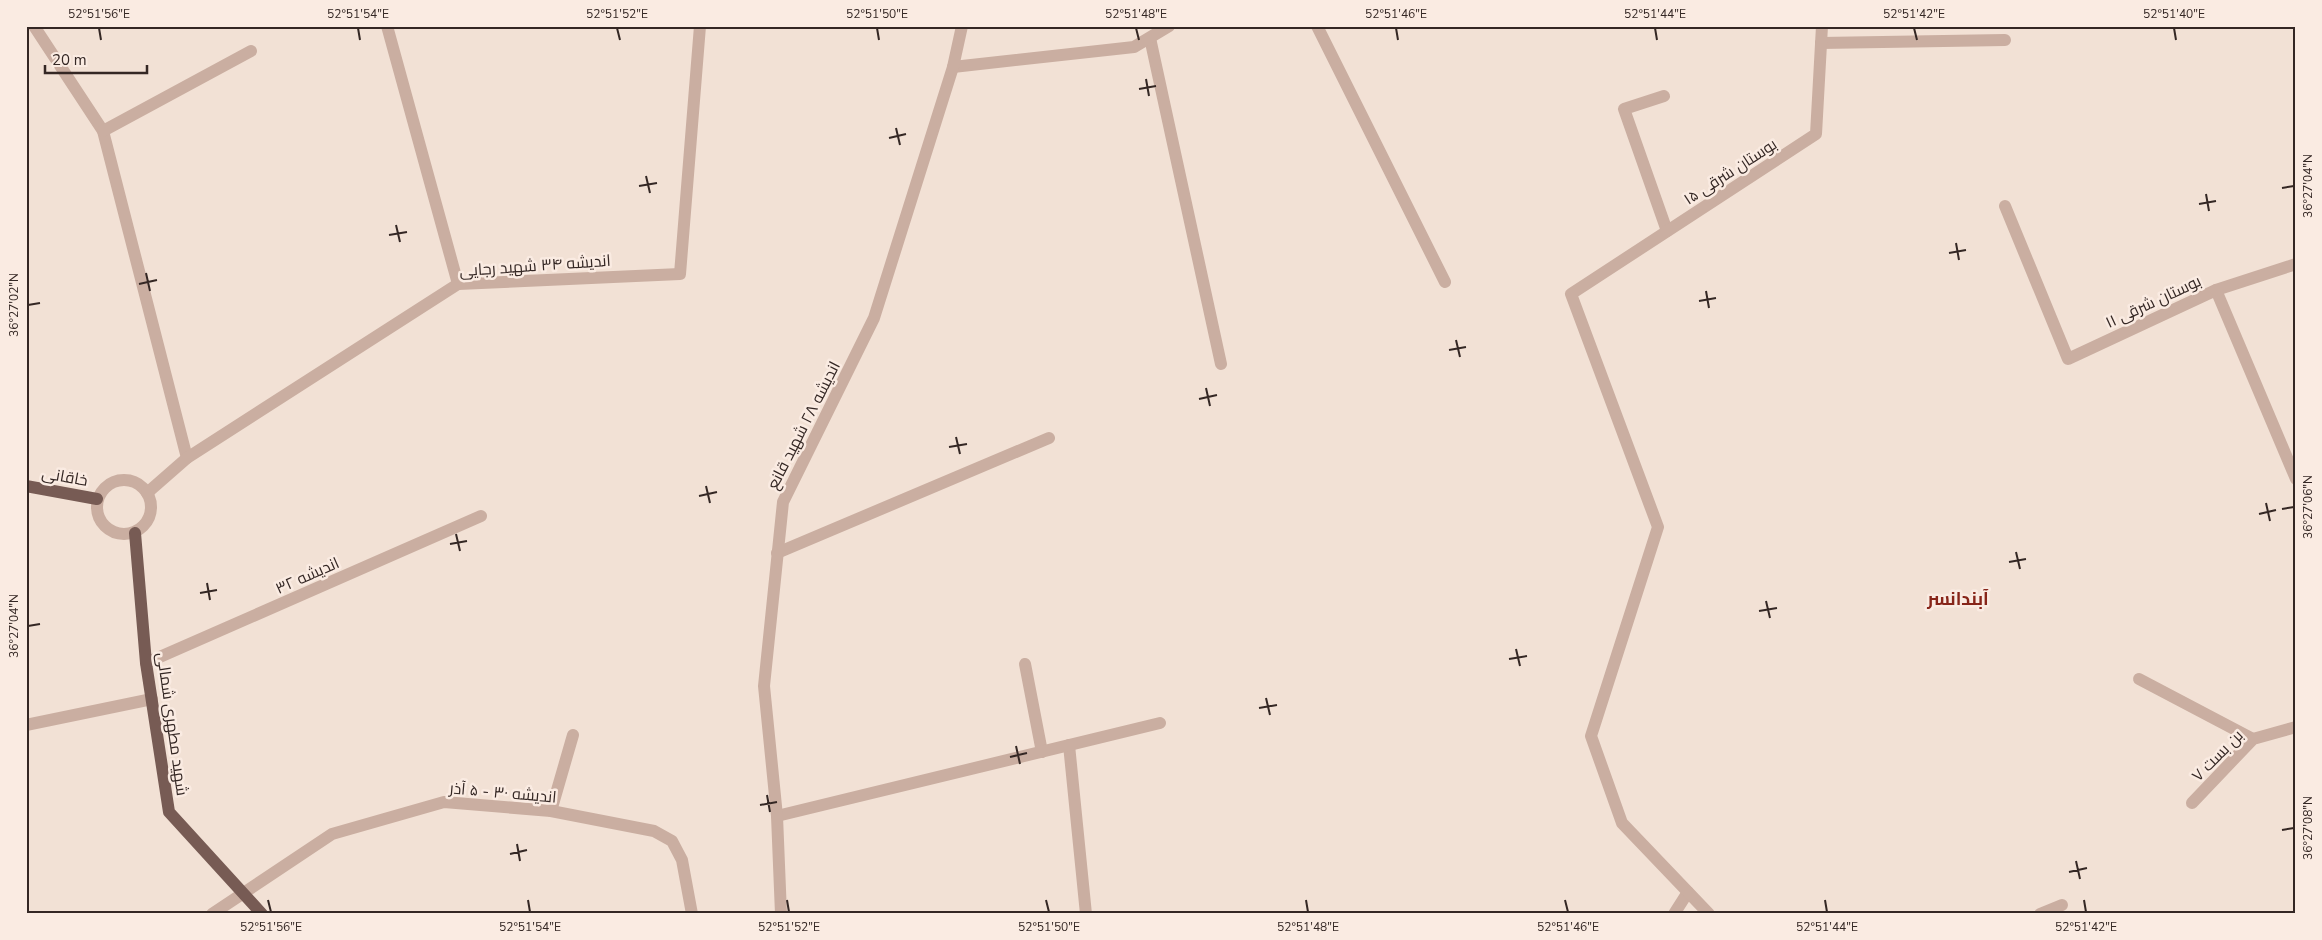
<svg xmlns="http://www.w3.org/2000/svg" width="2322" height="940" viewBox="0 0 2322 940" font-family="'Nunito Sans',Cairo,sans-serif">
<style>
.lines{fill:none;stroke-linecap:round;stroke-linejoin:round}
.minor{stroke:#caaea1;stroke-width:12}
.major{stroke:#775b54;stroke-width:12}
.ticks{fill:none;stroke:#342724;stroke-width:2}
.labels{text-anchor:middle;stroke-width:5;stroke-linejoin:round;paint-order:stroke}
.street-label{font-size:16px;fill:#342724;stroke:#faebe2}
.neighbourhood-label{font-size:18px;font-weight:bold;fill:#872519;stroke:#faebe2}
.neatline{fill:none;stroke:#342724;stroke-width:2}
.ticks-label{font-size:12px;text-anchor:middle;fill:#342724}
</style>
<rect width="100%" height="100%" fill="#f2e1d5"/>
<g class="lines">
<g class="minor">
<path d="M34,26L103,131L187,458"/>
<path d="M387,26L458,284"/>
<path d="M1317,26L1445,282"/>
<path d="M1150,38L1221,364"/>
<path d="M1821,43L2005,40"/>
<path d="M953,67L1134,47L1169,26"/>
<path d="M1664,96L1624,109L1667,231"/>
<path d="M103,131L251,51"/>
<path d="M2005,206L2068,359L2216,290L2296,479"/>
<path d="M2216,290L2296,264"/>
<circle cx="124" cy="507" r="27"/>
<path d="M147,493L187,458L458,284L680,274L700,26"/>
<path d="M777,553L1049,438"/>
<path d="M146,663L481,516"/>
<path d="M1025,664L1042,752"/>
<path d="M2139,679L2253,739"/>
<path d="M26,725L152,699"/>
<path d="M1069,745L1086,914"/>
<path d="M2192,803L2253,739L2296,727"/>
<path d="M551,811L573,735"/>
<path d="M777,816L1160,723"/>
<path d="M212,914L332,834L444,802L551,811L654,831L672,841L682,860L692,914"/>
<path d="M781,914L777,816L764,686L783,502L874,318L953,67L962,26"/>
<path d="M1674,914L1688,892"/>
<path d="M1709,914L1622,823L1591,736L1658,527L1571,294L1816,134L1822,26"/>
<path d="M2040,914L2062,905"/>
</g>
<g class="major">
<path d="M26,486L97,499"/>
<path d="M135,533L146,663L169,812L262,914"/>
</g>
</g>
<path class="ticks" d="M99,28L101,40M358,28L360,40M617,28L620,40M877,28L879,40M1136,28L1139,40M1396,28L1398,40M1655,28L1657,40M1914,28L1917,40M2174,28L2176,40M1146,79L1149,96M1139,89L1156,86M896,128L900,145M889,138L906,134M646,176L650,193M639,186L657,183M2282,188L2294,186M2206,194L2209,211M2199,204L2216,201M396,225L400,242M389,235L407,232M1956,243L1959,260M1949,253L1966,250M146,273L150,291M139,284L157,280M1706,291L1709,308M1699,301L1716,298M28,305L40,303M1456,340L1460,357M1449,350L1466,347M1206,388L1210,406M1199,399L1217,395M956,437L960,454M949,447L967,444M706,486L710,503M699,496L717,492M2266,503L2270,521M2282,509L2294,507M2259,514L2276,510M456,534L460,551M450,544L467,541M2016,552L2020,569M2009,562L2026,559M207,583L210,600M200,593L217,590M1766,601L1770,618M1759,611L1777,608M28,626L40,624M1516,649L1520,666M1509,659L1527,656M1266,698L1270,715M1259,708L1277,705M1016,746L1020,764M1010,757L1027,753M767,795L770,812M760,805L777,802M2282,830L2294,828M517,844L520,861M510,854L527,850M2076,861L2080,879M2069,872L2087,868M268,900L271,912M528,900L530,912M787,900L789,912M1046,900L1049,912M1306,900L1308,912M1565,900L1568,912M1825,900L1827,912M2084,900L2086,912"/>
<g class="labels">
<g class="street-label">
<text transform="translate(1730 171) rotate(-33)" y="6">بوستان شرقی ۱۵</text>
<text transform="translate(535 265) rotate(-4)" y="6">اندیشه ۳۴ شهید رجایی</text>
<text transform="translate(2153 301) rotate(-25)" y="6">بوستان شرقی ۱۱</text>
<text transform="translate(803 425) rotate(-63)" y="6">اندیشه ۲۸ شهید قانع</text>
<text transform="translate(65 476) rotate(10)" y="6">خاقانی</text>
<text transform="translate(307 575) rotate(-24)" y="6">اندیشه ۳۲</text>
<text transform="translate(173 724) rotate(82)" y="6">شهید مطهری شمالی</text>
<text transform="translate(2217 755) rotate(-45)" y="6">بن بست ۷</text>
<text transform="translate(503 792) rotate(5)" y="6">اندیشه ۳۰ - ۵ آذر</text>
</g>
<g class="neighbourhood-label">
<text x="1958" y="605">آبندانسر</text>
</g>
</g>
<rect width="2322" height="940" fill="none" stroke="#faebe2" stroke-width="55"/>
<path d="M45 65v8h102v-8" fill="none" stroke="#342724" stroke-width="2.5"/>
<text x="52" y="65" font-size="15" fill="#342724" stroke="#faebe2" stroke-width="4" paint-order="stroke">20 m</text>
<rect x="28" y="28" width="2266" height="884" class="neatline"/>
<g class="ticks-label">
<text x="99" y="18">52°51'56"E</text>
<text x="358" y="18">52°51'54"E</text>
<text x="617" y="18">52°51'52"E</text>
<text x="877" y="18">52°51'50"E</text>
<text x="1136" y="18">52°51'48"E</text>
<text x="1396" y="18">52°51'46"E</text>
<text x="1655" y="18">52°51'44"E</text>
<text x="1914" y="18">52°51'42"E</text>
<text x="2174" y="18">52°51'40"E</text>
<text transform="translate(2308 186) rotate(-90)" y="4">36°27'04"N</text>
<text transform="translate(14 305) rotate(-90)" y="4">36°27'02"N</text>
<text transform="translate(2308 507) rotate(-90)" y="4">36°27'06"N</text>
<text transform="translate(14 626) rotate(-90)" y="4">36°27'04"N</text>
<text transform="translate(2308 828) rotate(-90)" y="4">36°27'08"N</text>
<text x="271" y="931">52°51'56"E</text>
<text x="530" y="931">52°51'54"E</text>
<text x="789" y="931">52°51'52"E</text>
<text x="1049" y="931">52°51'50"E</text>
<text x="1308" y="931">52°51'48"E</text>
<text x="1568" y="931">52°51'46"E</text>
<text x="1827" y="931">52°51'44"E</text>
<text x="2086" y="931">52°51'42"E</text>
</g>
</svg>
